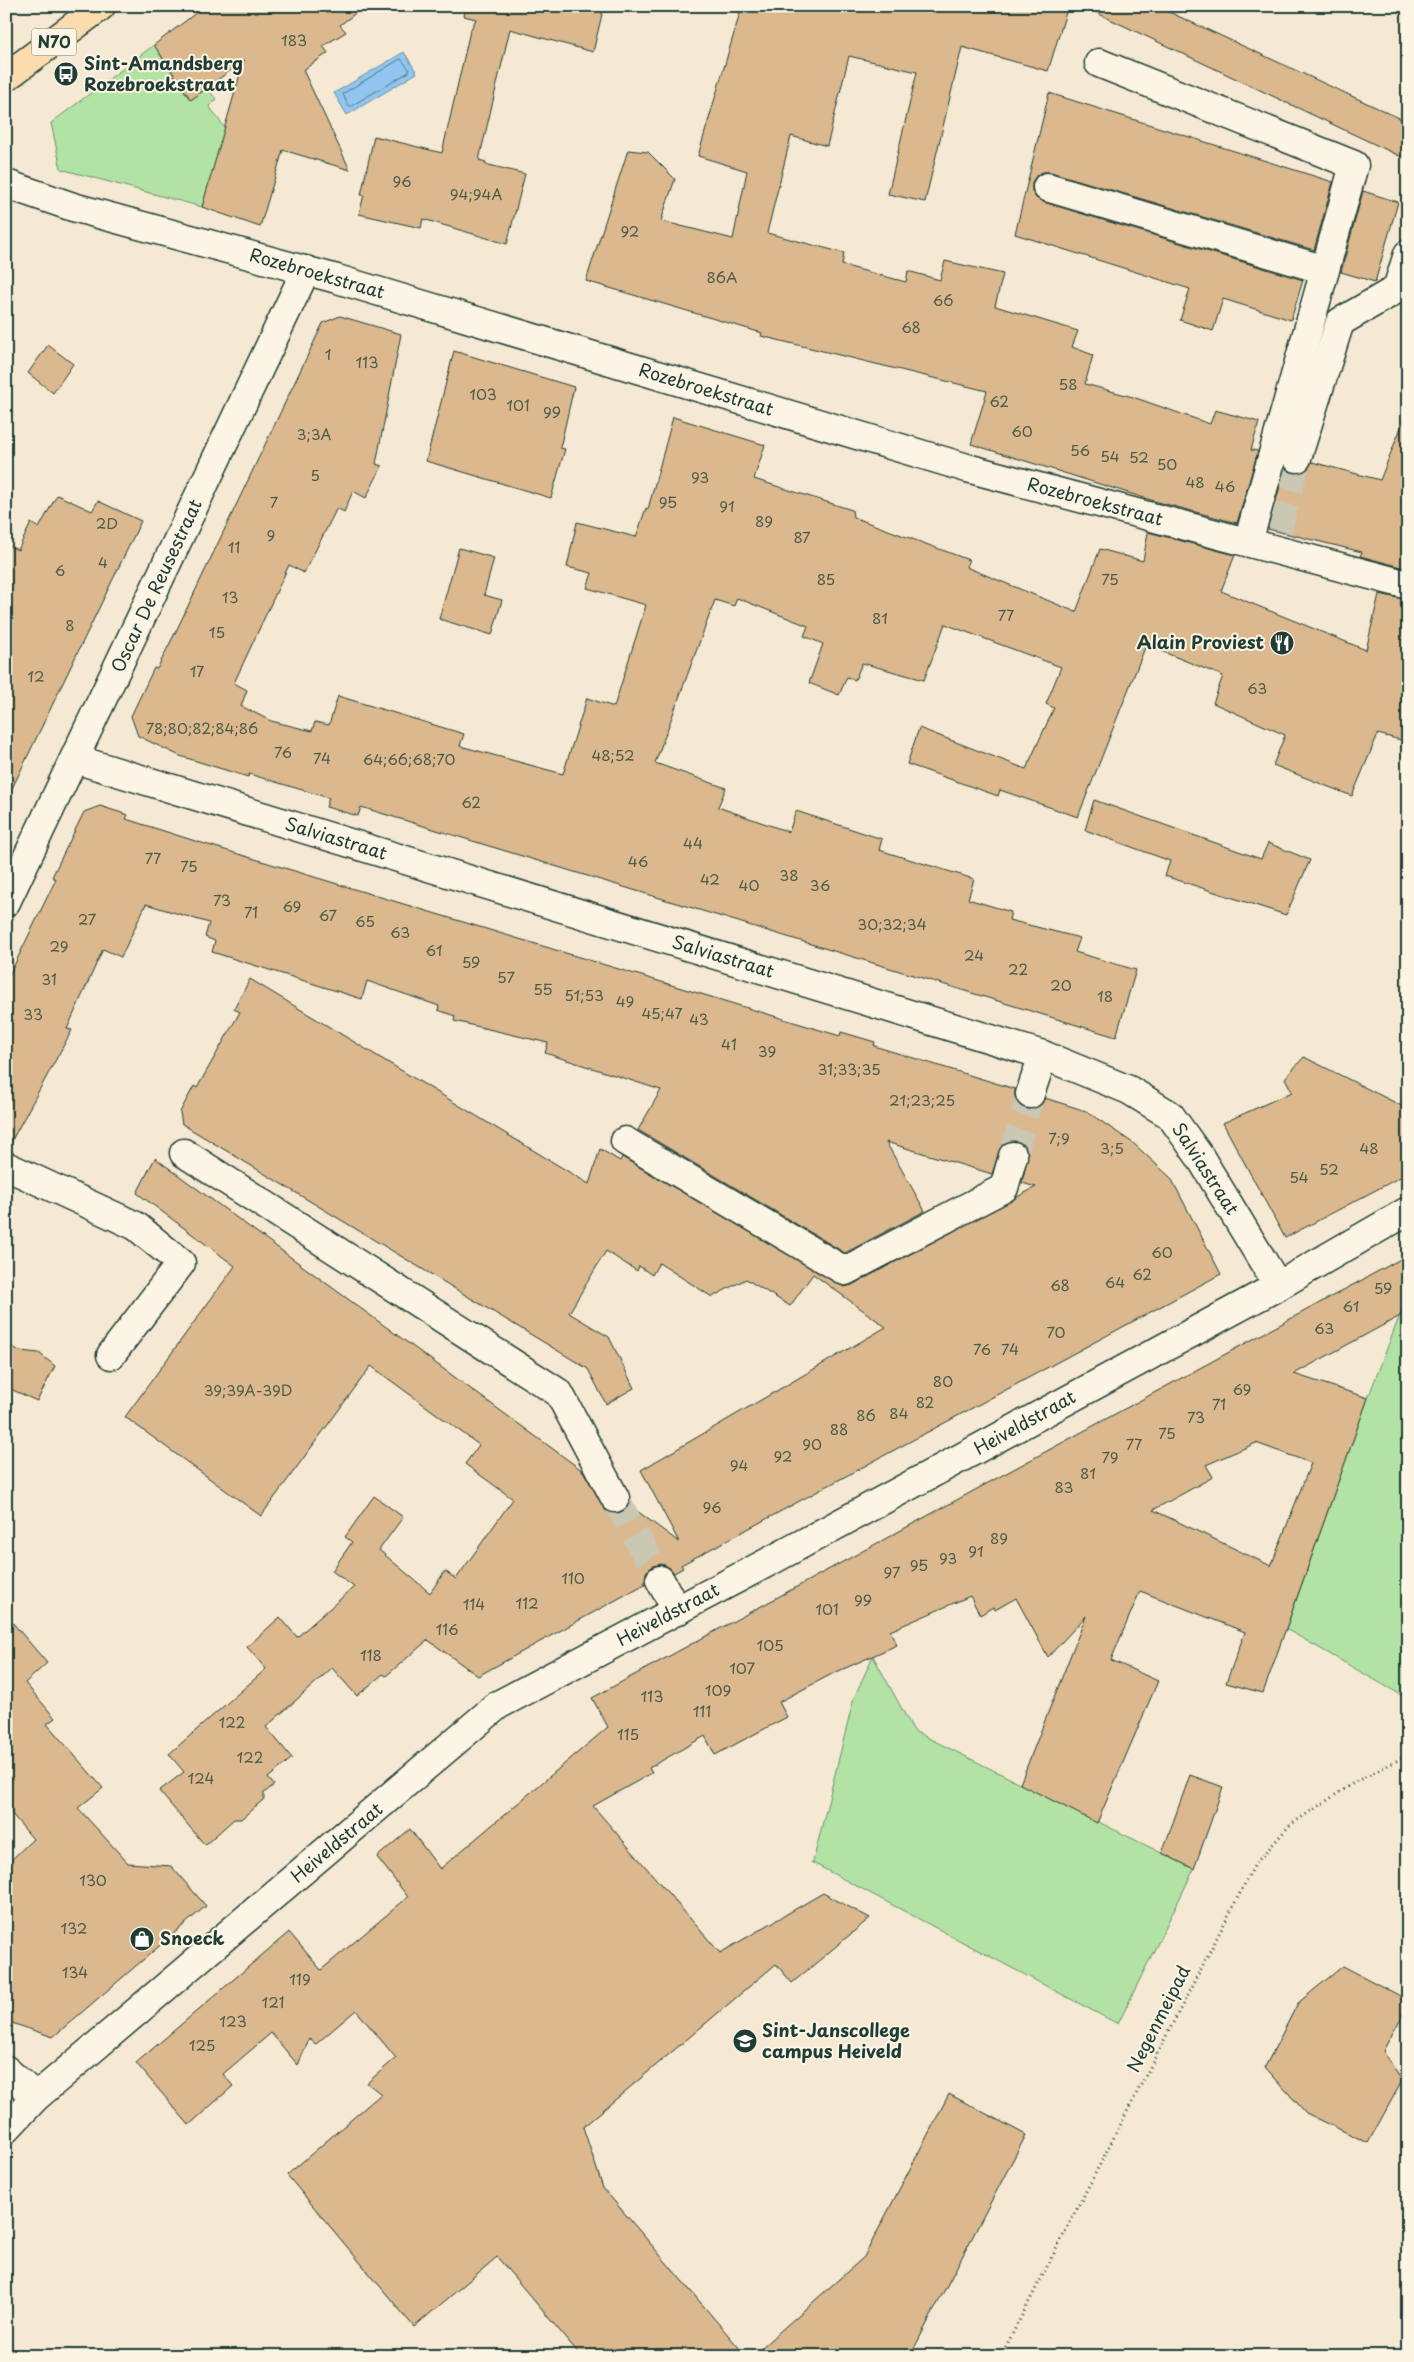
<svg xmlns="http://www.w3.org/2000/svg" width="1414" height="2362" viewBox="0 0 1414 2362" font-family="'Playpen Sans',sans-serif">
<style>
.green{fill:#b2e3a4;stroke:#68906c}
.water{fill:#92c5ef;stroke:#648fa4}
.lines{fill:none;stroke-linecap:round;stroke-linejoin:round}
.shore{stroke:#4d737f;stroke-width:1}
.building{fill:#dbb88d;stroke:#1f3d34;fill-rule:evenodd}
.minor-tunnel{stroke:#cac7b3;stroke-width:28;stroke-dasharray:28 14;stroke-linecap:butt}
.minor-casing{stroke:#1f3d34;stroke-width:31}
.major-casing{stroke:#1f3d34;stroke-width:31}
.path{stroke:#1f3d34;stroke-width:3;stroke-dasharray:1 4;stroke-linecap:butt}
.minor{stroke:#fcf5e5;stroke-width:28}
.major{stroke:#fcdcac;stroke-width:28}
.labels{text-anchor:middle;stroke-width:4;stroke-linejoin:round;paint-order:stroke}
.number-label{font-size:15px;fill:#4e5c4a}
.shield{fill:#fcf5e5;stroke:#617469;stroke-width:1}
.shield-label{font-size:16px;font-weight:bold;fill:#1f3d34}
.poi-label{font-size:18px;font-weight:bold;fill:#1f3d34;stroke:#fcf5e5;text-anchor:start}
.street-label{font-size:18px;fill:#1f3d34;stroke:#fcf5e5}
</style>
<rect width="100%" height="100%" fill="#f5e9d3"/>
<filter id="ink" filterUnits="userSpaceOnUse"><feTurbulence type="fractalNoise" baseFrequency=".02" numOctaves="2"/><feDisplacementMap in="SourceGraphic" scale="10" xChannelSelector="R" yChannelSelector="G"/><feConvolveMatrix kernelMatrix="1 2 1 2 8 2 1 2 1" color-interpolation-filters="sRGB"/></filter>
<g filter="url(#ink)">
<g class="green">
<path d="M154,45L190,100L207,88L216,99L209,106L227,131L202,207L61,169L51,123Z"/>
<path d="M1408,1294V1699L1286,1629L1368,1398Z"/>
<path d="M873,1656L914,1731L1194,1869L1118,2024L811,1862H813L854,1698Z"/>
</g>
<path class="water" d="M404,52L417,73L347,115L334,93Z"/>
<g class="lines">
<path class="shore" d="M401,59L409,69V72L351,106H348L343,94Z"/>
</g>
<g class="building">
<path d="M205,6H365L340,25L346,32L323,46L328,53L303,70L350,170L283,150L260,227L202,207L244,60L191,100L154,45Z"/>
<path d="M466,6H604L593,52L510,29L479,160L486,162L485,164L525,174L507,244L423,219L421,228L359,214L364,195H361L374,136L442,153L470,31L476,19L464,16Z"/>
<path d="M742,6H1068L1048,71L962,47L925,202L888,194L917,72L849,56L827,146L791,136L767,233L844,253L842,265L906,282L908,271L940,280L945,261L1003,274L995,306L1078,331L1072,347L1093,355L1085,384L1133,397L1210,424L1215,410L1259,422L1251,450L1258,451L1237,523L1154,501L971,444L987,391L761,336L762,333L586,281L628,150L648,152L675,179L661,221L733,239L747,171L698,156Z"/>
<path d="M1082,6H1156L1408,122V160Z"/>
<path d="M1049,93L1333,182L1314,250L1051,172H1043L1037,175L1032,182V191L1036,198L1043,202L1303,280L1291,320L1223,299L1213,331L1180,320L1190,289L1015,234Z"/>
<path d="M1363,191L1398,202L1375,282L1341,272Z"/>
<path d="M340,316L401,334L376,464L382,466L366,498L353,491L344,512L337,508L304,573L289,565L234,683L247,690L241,706L271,721L312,731L315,722L329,725L338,696L464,734L460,746L563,774L587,698L614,707L646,605L587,588L592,573L567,567L577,522L636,537L646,508L648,509L673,417L765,445L754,479L852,510L853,517L969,560L966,567L1076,612L1100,549L1143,561L1148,532L1235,555L1221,591L1366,650L1379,594L1408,600V742L1378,734L1352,796L1273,765L1285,735L1213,703L1223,676L1146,645L1078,817L1000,790L998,796L907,764L919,728L1026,769L1054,708L1046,704L1061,667L945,624L924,680L862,663L855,680L847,677L839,695L809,683L823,644L804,636L808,626L737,598L734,606L715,600L655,763L726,788L718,807L789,832L796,811L882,839L879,850L974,879L968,899L1011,912L1009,920L1080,938L1075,952L1136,970L1116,1037L361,807L358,816L326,807L329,798L249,774L248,777L180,756L138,736L131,716L154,668L157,669L178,627L323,323Z"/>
<path d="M48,345L73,364L53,393L28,373Z"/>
<path d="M454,351L574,387L560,448L565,449L551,498L426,461Z"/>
<path d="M1406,415L1408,569L1360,556L1362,552L1268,529L1285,468L1292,473H1300L1307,470L1312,462L1380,480Z"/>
<path d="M57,495L92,511L98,501L141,521L6,801V545L18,550L31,523L39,528Z"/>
<path d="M459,548L494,558L484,595L502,600L492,635L439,619Z"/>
<path d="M1094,800L1261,859L1268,843L1310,860L1286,915L1165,876L1170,861L1085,830Z"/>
<path d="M100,806L128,815L126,819L192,840L840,1036L841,1032L875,1042L874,1046L1015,1089V1097L1018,1104L1026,1109H1034L1040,1106L1045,1098L1086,1111L1133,1143L1171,1178L1221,1274L681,1565L683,1568L674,1573L668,1566L661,1564L653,1566L646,1572L645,1584L478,1676L428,1640L386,1676L383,1674L357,1696L332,1668L266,1727L292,1758L268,1778L274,1785L264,1793V1799L241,1819H234L205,1845L159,1791L184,1772L169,1754L266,1669L247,1647L280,1617L297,1637L354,1587L332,1571L352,1542L345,1537L374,1496L403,1517L379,1550L430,1593L445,1571L456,1579L513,1499L465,1464L479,1445L371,1366L261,1516L125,1417L235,1266L137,1193L155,1158L583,1471L606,1511L614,1514L622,1512L629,1505L679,1542L641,1470L886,1327L813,1274L790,1306L746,1279L712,1297L659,1263L652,1275L639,1266L637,1271L606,1251L569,1313L609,1337L634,1388L606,1404L588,1369L182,1124L180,1112L194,1086L197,1088L240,1012L234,1009L250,979L589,1184L600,1149L620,1161L622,1157L844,1287L852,1285L1036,1187L1022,1183L1028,1153L1024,1145L1018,1141H1009L1002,1145L992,1174L886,1142L925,1211L845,1253L638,1130L661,1090L545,1053L548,1043L454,1021L455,1016L438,1010L439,1006L367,981L362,999L212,952L215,941L205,937L209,923L146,904L121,957L103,949L67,1029L72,1030L6,1151V982L56,879L52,877L84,812Z"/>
<path d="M1304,1057L1408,1109V1173L1285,1238L1223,1123L1292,1092L1285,1078Z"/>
<path d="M1408,1255V1294L1400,1316L1294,1374L1368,1398L1263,1693L1226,1683L1245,1632L1140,1591L1111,1660L1158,1681L1097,1823L1020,1784L1086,1616L1048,1657L1016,1598L995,1610L993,1607L980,1615L970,1596L890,1631L897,1645L832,1674L779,1702L787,1717L715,1755L705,1736L649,1768L652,1773L593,1806L720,1953L823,1893L870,1918L792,1983L776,1964L583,2127L603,2188L746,2356H581L497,2257L414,2327L287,2175L381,2094L367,2083L396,2058L356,2010L316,2044L309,2039L298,2065L271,2033L223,2074L233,2086L189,2125L136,2063L289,1932L321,1970L408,1897L377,1857L410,1829L440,1869L608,1727L592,1698ZM1256,1443L1311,1463L1271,1566L1153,1510L1213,1477L1206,1465Z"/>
<path d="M6,1344L20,1351L39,1353L55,1366L37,1401L6,1387Z"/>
<path d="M6,1615L47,1663L25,1683L55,1718L47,1724L103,1788L78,1808L128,1863L171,1866L206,1906L53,2037L6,2021V1865L33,1839L6,1807Z"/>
<path d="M1190,1775L1223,1787L1194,1869L1162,1853Z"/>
<path d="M1343,1966L1408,2000V2005L1383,2051L1402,2081L1368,2143L1306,2113L1265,2067L1298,2003Z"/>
<path d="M949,2094L1026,2135L910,2356H752L864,2257Z"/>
</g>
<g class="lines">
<g class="minor-tunnel">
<path d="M1278,530L1297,458"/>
<path d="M1013,1156L1030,1094"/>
<path d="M615,1498L660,1580"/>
</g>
<defs>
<g id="minor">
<path d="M1099,63L1354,165L1325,270"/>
<path d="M6,184L73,207L337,279L967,468L1408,585"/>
<path d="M1047,187L1325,270L1248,542"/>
<path d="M1297,458L1340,322L1397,289L1408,254"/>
<path d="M75,759L1043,1055L1129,1090L1170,1115L1200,1157L1278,1286"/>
<path d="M6,902L306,270"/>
<path d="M1030,1094L1043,1055"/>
<path d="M625,1141L845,1271L1004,1188L1013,1156"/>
<path d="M184,1153L559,1393L615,1498"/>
<path d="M6,1166L136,1226L181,1263L111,1355"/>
<path d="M660,1580L677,1611"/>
<path d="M6,2070L36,2097"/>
<path d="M6,2129L36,2097L498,1705L774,1559L1278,1286L1408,1211"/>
</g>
<path id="major" d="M6,77L101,6"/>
</defs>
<use href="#minor" class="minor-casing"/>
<use href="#major" class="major-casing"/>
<path class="path" d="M1001,2356L1255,1864L1290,1825L1355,1782L1408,1755"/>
<use href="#minor" class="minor"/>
<use href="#major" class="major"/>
</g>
</g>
<defs>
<symbol id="bus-disc" viewBox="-11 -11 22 22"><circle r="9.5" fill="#1f3d34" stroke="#fcf5e5"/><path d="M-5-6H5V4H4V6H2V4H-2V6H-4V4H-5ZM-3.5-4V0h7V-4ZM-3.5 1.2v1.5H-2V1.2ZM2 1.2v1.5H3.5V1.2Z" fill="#fff"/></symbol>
<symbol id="restaurant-disc" viewBox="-11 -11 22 22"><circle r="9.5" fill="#1f3d34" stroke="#fcf5e5"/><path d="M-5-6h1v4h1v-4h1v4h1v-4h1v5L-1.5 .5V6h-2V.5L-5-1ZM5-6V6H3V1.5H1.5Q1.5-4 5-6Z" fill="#fff"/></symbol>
<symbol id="shop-disc" viewBox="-11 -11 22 22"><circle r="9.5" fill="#1f3d34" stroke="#fcf5e5"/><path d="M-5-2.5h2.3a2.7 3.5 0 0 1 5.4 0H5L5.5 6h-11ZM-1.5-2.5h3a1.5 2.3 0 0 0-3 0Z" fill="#fff"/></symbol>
<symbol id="school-disc" viewBox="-11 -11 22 22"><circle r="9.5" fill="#1f3d34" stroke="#fcf5e5"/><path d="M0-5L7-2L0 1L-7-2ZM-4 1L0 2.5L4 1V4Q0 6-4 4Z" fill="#fff"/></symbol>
</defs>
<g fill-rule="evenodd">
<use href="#bus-disc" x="52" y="60" width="28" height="28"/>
<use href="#restaurant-disc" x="1268" y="629" width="28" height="28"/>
<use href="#shop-disc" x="128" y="1925" width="28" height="28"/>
<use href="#school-disc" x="731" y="2027" width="28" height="28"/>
</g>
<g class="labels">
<g class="number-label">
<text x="294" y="46">183</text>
<text x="402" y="187">96</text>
<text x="476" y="200">94;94A</text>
<text x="630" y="237">92</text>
<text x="722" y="283">86A</text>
<text x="943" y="306">66</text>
<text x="911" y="333">68</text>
<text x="328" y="360">1</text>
<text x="367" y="368">113</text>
<text x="1068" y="390">58</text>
<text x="483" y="400">103</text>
<text x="999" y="407">62</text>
<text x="518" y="411">101</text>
<text x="552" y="418">99</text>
<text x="1022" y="437">60</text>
<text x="314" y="440">3;3A</text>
<text x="1080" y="456">56</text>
<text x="1110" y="462">54</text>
<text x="1139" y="463">52</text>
<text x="1167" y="470">50</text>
<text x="315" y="481">5</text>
<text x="700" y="483">93</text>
<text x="1195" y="488">48</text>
<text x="1225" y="492">46</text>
<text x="274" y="508">7</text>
<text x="668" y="508">95</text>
<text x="727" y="512">91</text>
<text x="764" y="527">89</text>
<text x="107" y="529">2D</text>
<text x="271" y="541">9</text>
<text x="802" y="543">87</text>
<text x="234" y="553">11</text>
<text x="103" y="568">4</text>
<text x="60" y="576">6</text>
<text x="826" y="585">85</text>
<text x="1110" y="585">75</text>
<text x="230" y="603">13</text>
<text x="1006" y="621">77</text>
<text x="880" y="624">81</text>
<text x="70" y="631">8</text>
<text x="217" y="638">15</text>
<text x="197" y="677">17</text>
<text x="36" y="682">12</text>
<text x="1257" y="694">63</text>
<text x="202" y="734">78;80;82;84;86</text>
<text x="283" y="758">76</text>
<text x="613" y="761">48;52</text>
<text x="322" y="764">74</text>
<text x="409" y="765">64;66;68;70</text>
<text x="471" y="808">62</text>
<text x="693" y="849">44</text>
<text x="153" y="864">77</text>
<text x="638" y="867">46</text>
<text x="189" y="872">75</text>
<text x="789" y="881">38</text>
<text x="710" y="885">42</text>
<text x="749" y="891">40</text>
<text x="820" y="891">36</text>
<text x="222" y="906">73</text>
<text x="292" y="912">69</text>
<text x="251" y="918">71</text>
<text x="328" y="921">67</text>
<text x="87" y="925">27</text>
<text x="365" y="927">65</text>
<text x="892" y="930">30;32;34</text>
<text x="400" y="938">63</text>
<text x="59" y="952">29</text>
<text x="434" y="956">61</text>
<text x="974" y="961">24</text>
<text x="471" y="968">59</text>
<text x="1018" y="975">22</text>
<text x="506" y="983">57</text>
<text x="49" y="985">31</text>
<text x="1061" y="991">20</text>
<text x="543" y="995">55</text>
<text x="584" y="1001">51;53</text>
<text x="1105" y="1002">18</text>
<text x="625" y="1007">49</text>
<text x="662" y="1019">45;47</text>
<text x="33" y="1020">33</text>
<text x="699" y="1025">43</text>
<text x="729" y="1050">41</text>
<text x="767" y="1057">39</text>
<text x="849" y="1075">31;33;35</text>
<text x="922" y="1106">21;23;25</text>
<text x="1059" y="1144">7;9</text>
<text x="1112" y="1154">3;5</text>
<text x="1369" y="1154">48</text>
<text x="1329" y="1175">52</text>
<text x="1299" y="1183">54</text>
<text x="1162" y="1258">60</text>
<text x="1142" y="1280">62</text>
<text x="1115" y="1288">64</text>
<text x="1060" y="1291">68</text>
<text x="1383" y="1294">59</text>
<text x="1351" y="1312">61</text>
<text x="1324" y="1334">63</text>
<text x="1056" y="1338">70</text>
<text x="982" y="1355">76</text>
<text x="1010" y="1355">74</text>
<text x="943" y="1387">80</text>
<text x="1242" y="1395">69</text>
<text x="248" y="1396">39;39A-39D</text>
<text x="925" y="1408">82</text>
<text x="1219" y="1410">71</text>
<text x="899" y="1419">84</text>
<text x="866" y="1421">86</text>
<text x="1196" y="1423">73</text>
<text x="839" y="1435">88</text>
<text x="1167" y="1439">75</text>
<text x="812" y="1450">90</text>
<text x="1134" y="1450">77</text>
<text x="783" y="1462">92</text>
<text x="1110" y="1463">79</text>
<text x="739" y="1471">94</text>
<text x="1088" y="1479">81</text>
<text x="1064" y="1493">83</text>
<text x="712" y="1513">96</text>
<text x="999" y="1544">89</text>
<text x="976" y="1557">91</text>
<text x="948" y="1564">93</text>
<text x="919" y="1571">95</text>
<text x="892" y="1578">97</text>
<text x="573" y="1584">110</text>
<text x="863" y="1606">99</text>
<text x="527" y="1609">112</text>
<text x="474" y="1610">114</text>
<text x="827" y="1615">101</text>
<text x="447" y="1635">116</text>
<text x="770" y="1651">105</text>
<text x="371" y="1661">118</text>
<text x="742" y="1674">107</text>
<text x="718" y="1696">109</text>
<text x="652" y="1702">113</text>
<text x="702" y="1717">111</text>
<text x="232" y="1728">122</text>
<text x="628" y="1740">115</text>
<text x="250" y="1763">122</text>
<text x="201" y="1784">124</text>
<text x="93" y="1886">130</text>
<text x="74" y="1934">132</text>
<text x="75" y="1978">134</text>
<text x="300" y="1985">119</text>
<text x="273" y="2008">121</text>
<text x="233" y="2027">123</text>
<text x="202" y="2051">125</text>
</g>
<rect class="shield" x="31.5" y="28.5" width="45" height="27" rx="4"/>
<g class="shield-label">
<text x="54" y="48">N70</text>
</g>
<g class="poi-label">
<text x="84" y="70">Sint-Amandsberg<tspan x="84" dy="21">Rozebroekstraat</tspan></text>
<text x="1264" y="649" text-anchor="end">Alain Proviest</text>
<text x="160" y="1945">Snoeck</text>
<text x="762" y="2037">Sint-Janscollege<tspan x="762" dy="21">campus Heiveld</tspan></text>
</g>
<g class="street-label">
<text transform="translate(317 274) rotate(16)" y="6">Rozebroekstraat</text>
<text transform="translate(706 390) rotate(17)" y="6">Rozebroekstraat</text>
<text transform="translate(1095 502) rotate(15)" y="6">Rozebroekstraat</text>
<text transform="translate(157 586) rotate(-65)" y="6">Oscar De Reusestraat</text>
<text transform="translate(336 839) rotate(17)" y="6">Salviastraat</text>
<text transform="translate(723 957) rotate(17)" y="6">Salviastraat</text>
<text transform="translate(1205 1169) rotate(57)" y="6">Salviastraat</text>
<text transform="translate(1025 1423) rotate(-29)" y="6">Heiveldstraat</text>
<text transform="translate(668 1615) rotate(-28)" y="6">Heiveldstraat</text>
<text transform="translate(337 1843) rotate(-40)" y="6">Heiveldstraat</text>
<text transform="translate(1159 2019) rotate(-63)" y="6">Negenmeipad</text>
</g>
</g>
<rect width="1414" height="2362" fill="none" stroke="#fcf5e5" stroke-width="25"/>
<rect x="12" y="12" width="1389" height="2337" fill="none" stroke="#1f3d34" stroke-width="2" filter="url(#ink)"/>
</svg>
